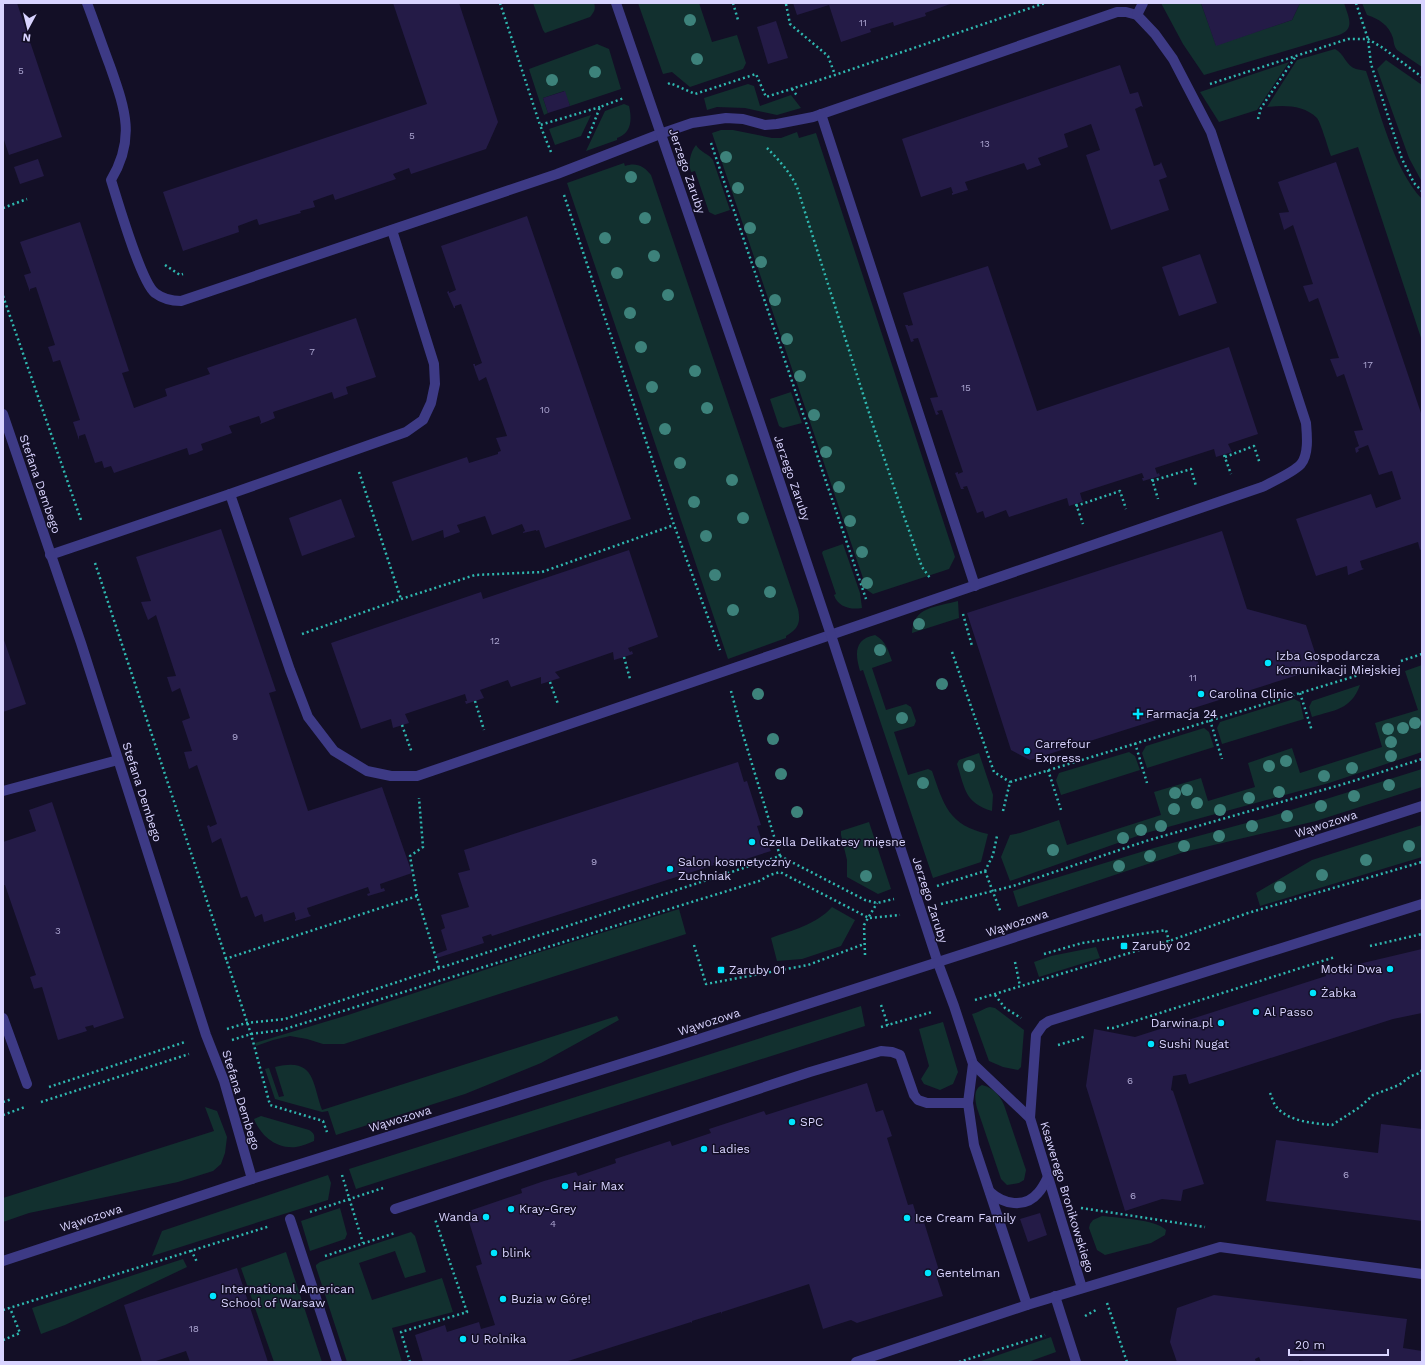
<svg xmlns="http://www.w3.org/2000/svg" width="1425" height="1365" viewBox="0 0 1425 1365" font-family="'Work Sans',sans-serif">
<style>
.green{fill:#12302f}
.building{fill:#241b47}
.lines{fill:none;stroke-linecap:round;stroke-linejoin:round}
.path{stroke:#2fb8b0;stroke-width:2.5;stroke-dasharray:2 3;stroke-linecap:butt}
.service{stroke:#3d3a85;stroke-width:10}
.minor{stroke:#3d3a85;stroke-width:10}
.tertiary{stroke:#3d3a85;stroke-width:10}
.tree{fill:#3d827b}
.poi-dot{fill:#00e5ff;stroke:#130f26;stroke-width:1.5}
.labels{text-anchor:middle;stroke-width:3;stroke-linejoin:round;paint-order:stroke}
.number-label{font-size:10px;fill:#aca6d1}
.street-label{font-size:12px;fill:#d9d4ff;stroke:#130f26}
.poi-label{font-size:12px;fill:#d9d4ff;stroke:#130f26;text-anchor:start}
</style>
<rect width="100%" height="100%" fill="#130f26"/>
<g class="green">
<path d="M533,3H594C596,9 594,12 590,17L545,33L543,30Z"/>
<path d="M638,3H699L712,42L737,35L746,63L743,69L690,87L672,72L663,74Z"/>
<path d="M1161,3H1201L1216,45L1292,20L1300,3H1344C1348,16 1356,29 1339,35L1204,75L1183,44Z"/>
<path d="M1362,3H1422V67L1397,50C1394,46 1394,43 1393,38C1389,25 1379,19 1367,15Z"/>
<path d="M597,44L609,49L621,89L570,106L564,91L543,98L548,113L544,115L529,69Z"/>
<path d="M1335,49C1344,53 1346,66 1356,69C1359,70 1363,70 1366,71C1380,111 1393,168 1422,199V341L1358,147L1331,156C1328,148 1321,123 1317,118C1304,105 1284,105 1267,107L1297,60Z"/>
<path d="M1386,60L1422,85V182L1409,158L1377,69Z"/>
<path d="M1289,62L1257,110L1219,122L1200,92Z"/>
<path d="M748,84L754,86L760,106L791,95L801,108L777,115L745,108L717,107L707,110L704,98Z"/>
<path d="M624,104L629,106C632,119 632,133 617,138V140L586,151L605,111Z"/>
<path d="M591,115L581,136L555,145L549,129Z"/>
<path d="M721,130H733L772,138H781L797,132L799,138L816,133L955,557L949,569L873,594L867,590L712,133Z"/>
<path d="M696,145C700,152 709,154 713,160L730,210L715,215L709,212L695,171L691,172C688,163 690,153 696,145Z"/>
<path d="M624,163L625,166C636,162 644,166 651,175L798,609C801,623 798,629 786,636V638L728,659L567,183Z"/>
<path d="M791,392L802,423L783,428L779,426L770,399Z"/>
<path d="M843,544L860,593L862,608C850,610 838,607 834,595L836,594L822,553L823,551Z"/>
<path d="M958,601L959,618L912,633C913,606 937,607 958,601Z"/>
<path d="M875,635C886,641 888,650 892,661L872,668L886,710L906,704L911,707L916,721L914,726L894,732L908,775L928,769L932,771C944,805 948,825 988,834L981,862L933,878L863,670L860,671C855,654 854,639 875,635Z"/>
<path d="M1422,665V752L1329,783L1146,833L1010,881L1001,857L1010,835L1020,833L1059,820L1067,845L1161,815L1154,792L1201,778L1208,801L1255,787L1248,763L1292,748L1300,773L1382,747L1375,723L1418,710L1405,671Z"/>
<path d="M1360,685C1351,710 1334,710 1312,717L1309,707L1312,701Z"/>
<path d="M1294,699L1300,702L1304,719L1222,744L1217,728L1220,722Z"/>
<path d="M1204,728L1209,732L1214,747L1147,768L1142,753L1146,746Z"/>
<path d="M1129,752L1135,756L1140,770L1061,795L1056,780L1059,773Z"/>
<path d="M979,753L993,795L992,811C965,803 965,789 957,764L959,760Z"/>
<path d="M1422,769V787L1316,821L1184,852L1018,907L1013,891L1154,848L1272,816Z"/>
<path d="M869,822L891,889L878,894L847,877V860L841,835V831Z"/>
<path d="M1422,825V857L1260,906L1256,893L1312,860Z"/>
<path d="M832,907L855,920L841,946L802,959L777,961L771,938C792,930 816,925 832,907Z"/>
<path d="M679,909L686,934L344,1044H323L307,1039L290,1036L273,1040L256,1046L255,1043L348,1015L527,956Z"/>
<path d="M1096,947L1100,958L1039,977L1034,962L1051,956Z"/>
<path d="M861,1006L865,1026L356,1189L349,1169Z"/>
<path d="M990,1007L995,1008L1024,1030L1021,1067L1018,1070L1003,1067L989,1061L972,1014C980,1012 984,1008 990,1007Z"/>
<path d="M617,1016L619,1020L541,1063L465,1094L336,1135L328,1111L322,1112L275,1099L265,1069L269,1068L279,1097L284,1096L275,1067C315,1057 312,1082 322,1110Z"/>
<path d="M943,1022L958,1072L953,1084L940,1090L924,1084L921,1079L929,1066L919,1029Z"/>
<path d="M982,1085C993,1088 999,1094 1004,1105L1026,1170L1024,1180L1019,1183L1007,1185L1001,1179L977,1108C975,1100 973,1089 982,1085Z"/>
<path d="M205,1107L217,1111L227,1137L225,1153L221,1164L213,1171L178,1182L29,1213L3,1222V1198L214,1131Z"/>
<path d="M261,1116L309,1130C314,1133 315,1135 314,1141C309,1143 302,1146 296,1147C276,1149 261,1136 254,1119Z"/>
<path d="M328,1175L331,1183L328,1200L152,1256L162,1231Z"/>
<path d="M340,1208L347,1234L345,1239L310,1251L301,1221Z"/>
<path d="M1102,1216C1118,1218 1155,1219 1166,1230L1165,1235L1151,1243L1105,1255L1097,1250L1089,1228L1090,1224L1093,1220Z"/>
<path d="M411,1232L415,1236L426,1272L405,1278L395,1251L359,1263L372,1300L442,1278L453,1312L392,1328L402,1362H347L316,1267V1265L320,1262Z"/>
<path d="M286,1252L322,1362H274L241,1268Z"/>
<path d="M183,1259L187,1267L65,1325L41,1334L32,1308Z"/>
<path d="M1051,1337L1056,1352L1028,1362H978Z"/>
</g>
<g class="building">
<path d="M3,3H17L62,137L9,155L3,137Z"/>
<path d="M393,3H459L498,122L486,149L411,174L409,168L393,174L396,179L335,200L333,194L313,201L315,207L300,211L301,213L259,225L257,219L238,226L239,232L183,251L163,192L427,104Z"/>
<path d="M793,3H953L925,13L926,16L906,22L894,26L893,22L870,29L871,32L841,42L829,5L797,15Z"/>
<path d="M1201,3H1300L1292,20L1216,46Z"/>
<path d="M776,21L788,58L768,64L757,27Z"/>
<path d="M1120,65L1130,94L1138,92L1143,107L1141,106L1135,109L1154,166L1160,164L1161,162L1167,177L1159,180L1169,210L1111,230L1086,155L1100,150L1091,124L1064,134L1068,147L1038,158L1041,165L1027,170L1024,163L965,182L968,190L952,195V193H953L951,187L921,197L902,139Z"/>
<path d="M565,91L570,106L548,113L543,98Z"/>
<path d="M38,159L44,176L20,184L14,167Z"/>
<path d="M1336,162L1422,416V549L1420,550L1418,542L1360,561L1362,568L1364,569L1348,575L1347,566L1316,576L1296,519L1371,494L1376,508L1401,499L1392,471L1379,475L1368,445L1358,449L1359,451L1356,453L1355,448L1359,446L1354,431L1363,430L1344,374L1337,377L1334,369L1330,359L1339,358L1318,298L1309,302L1303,286L1313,284L1293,225L1284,230L1279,213L1289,212L1278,182Z"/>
<path d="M527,216L631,519L545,548L539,530L536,531V530L523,533V532L525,531L522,524L492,535L485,516L457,525L460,532L444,538L443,530L412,541L392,482L467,457L469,463L498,454V452L501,451L496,438L507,436L486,377L479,381L476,373L473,364H475V366L482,363L461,304L455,306V308H454L447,292L449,291V293L456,290L441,246Z"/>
<path d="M80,222L129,371L122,373L134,408L167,396L165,389L210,374L207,368L356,318L376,377L346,387L348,394L334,399L332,392L273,412L275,418L268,421L260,424L261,422L259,416L229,426L232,433L201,444L203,450L196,453L189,455L187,448L114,473L111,466L104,468L102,461L95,463L85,434L79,436V440L73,422L80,420L60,360L53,362L51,355L48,347L55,345L36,287L30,289V292L24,275L31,273L20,242Z"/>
<path d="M1200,254L1217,303L1179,316L1162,267Z"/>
<path d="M988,266L1037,411L1229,347L1258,434L1228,444L1232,452L1216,457L1214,449L1155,468L1157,474L1159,473L1160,476L1143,481L1142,478H1144L1142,473L1080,493L1082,500L1084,501L1069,506L1067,498L1009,517L1006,510L985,518L983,511L977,513L967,486L963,487L964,489H961L955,473L958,472V474L963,472L942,410L937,411L939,414L936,415L930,398L938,397L918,338L913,339L914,341L911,342L908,333L905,325H908V326L913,325L903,293Z"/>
<path d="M341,499L355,537L302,556L289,518Z"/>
<path d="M221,529L276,691L269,693L308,811L382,787L412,873L380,884L381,889L384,888L385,891L368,896L367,894L370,893L368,887L307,908L309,914L311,916L295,921V919H296L294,912L264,922L262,914L255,917L247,896L241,898L221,838L212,843L207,826L209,825L210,827L217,824L197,765L189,769L184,752L192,751L182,721L190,718L180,688L172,692L167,677L176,676L156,615L148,620L141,602L151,601L136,557Z"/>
<path d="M1222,531L1247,609L1306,625L1320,668L1030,760L1011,750L967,613Z"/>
<path d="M629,550L658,637L628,648L630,652L632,651L633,654L624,657L614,660L613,652L555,672L560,678L541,684V677L511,687L508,680L480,690L484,698L466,704L465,701H467L465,694L405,714L409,723L393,728L391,719L361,729L331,643L481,592L483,599Z"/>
<path d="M3,637L26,704L3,712Z"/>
<path d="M738,762L744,782L747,781L761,825L757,826L764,848L769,847L771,851L724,866L722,860L713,863L714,865L598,902L492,936L491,934L482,937L484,943L437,958L436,954L447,950L441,930L445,928L441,915L469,907L458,873L470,870L464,850Z"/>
<path d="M52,802L124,1018L94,1028L93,1025L85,1027L87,1031L58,1040L42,987L34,989L30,977L36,975L5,885H3V842L36,831L29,810Z"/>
<path d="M1422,949V1013L1393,1019L1189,1084L1186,1074L1173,1076L1171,1090L1173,1091L1204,1184L1183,1190L1181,1201L1162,1199L1125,1211L1086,1086L1094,1029L1135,1037L1326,976L1325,972Z"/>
<path d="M867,1083L876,1112L883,1110L892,1136L887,1138L908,1205L913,1204L919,1224L924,1222L941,1277L937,1278L943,1296L857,1323L851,1320L823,1329L809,1284L722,1312L721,1314V1312L692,1321V1323L691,1322L565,1362H423L415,1335L445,1325L447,1332L479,1322L481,1329L495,1325L476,1266L482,1264L466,1212L522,1193L521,1189L544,1181L576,1172L578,1176L616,1163L615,1159L670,1141L672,1146L711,1133L709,1129L764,1111L766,1115Z"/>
<path d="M1381,1124L1422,1129V1221L1266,1201L1276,1140L1378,1153Z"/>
<path d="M1040,1213L1047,1235L1028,1242L1020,1219Z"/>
<path d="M237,1268L268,1362H190L186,1351L153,1362H142L124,1305Z"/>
<path d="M1214,1295L1407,1319L1403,1348L1422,1351V1362H1309L1299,1360V1362H1261L1259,1357L1255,1359L1256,1362H1177L1170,1342L1177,1308Z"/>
</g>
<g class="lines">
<g class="path">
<path d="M500,3L540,125"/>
<path d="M733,3L738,20"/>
<path d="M1356,3L1368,39L1371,64L1402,159L1414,183L1422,191"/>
<path d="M786,4L790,24L828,56L835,75"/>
<path d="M668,84L670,83L695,94L756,74L766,97L835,75L1045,3"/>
<path d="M1210,84L1348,39H1368L1383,48L1422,77"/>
<path d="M792,89L798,97"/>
<path d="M1258,119L1261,108L1296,56"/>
<path d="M588,138L600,107L624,98"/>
<path d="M711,143L866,599"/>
<path d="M767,148C778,159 790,172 797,187L871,419L900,505L922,567L930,578"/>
<path d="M551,152L540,125L600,107"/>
<path d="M564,195L674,525L720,650"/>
<path d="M3,208L27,199"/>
<path d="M165,265L180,275L183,274"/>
<path d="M3,296L81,520"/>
<path d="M1224,455L1231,474"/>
<path d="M1225,457L1254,446L1260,464"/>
<path d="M359,472L401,599"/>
<path d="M1152,479L1158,499"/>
<path d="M1152,481L1191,469L1196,486"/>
<path d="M1076,504L1083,524"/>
<path d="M1076,506L1120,491L1126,509"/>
<path d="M95,563L251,1034L270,1105L323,1121L327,1132"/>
<path d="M963,614L972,646"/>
<path d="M302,634L401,599L475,575L542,572L674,525"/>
<path d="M952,652L994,772L1010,782"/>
<path d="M624,657L630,679"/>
<path d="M1401,661L1422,654"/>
<path d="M550,682L558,704"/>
<path d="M731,691L741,728L780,856"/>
<path d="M1300,693L1312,731"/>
<path d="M475,701L484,730"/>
<path d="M1210,720L1222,759"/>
<path d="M402,725L412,753"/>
<path d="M1135,743L1147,783"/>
<path d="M1048,770L1061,810"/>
<path d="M1003,811L1010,782L1359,675"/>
<path d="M985,871L1001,913"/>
<path d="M937,886L985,871L993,855L997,836"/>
<path d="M417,896L410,856L423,847L419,798"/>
<path d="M941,904L1013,886L1146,841L1347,783L1422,759"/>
<path d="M694,945L706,984L808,965L864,944"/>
<path d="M1370,946L1422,934"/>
<path d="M1044,954L1082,943L1166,930L1169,941"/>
<path d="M865,955L864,925L877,903"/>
<path d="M225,959L417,896L439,968"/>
<path d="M1015,962L1020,986"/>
<path d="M995,995L1005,1008L1021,1018"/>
<path d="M975,1000L1169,941L1248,913L1422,862"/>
<path d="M881,1005L888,1025"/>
<path d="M881,1027L932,1012"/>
<path d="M1107,1028H1113L1335,957"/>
<path d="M227,1029L246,1023L285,1019L780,856L865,900L877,903L894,899"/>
<path d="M232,1040L251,1034L282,1030L759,881L770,875L780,872L869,918L900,915"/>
<path d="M1058,1045L1082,1038L1084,1035"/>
<path d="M49,1087L185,1042"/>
<path d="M1270,1093C1272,1097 1273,1102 1275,1105C1287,1122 1313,1123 1332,1125L1360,1107L1373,1095L1399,1085L1411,1076L1420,1073L1422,1070"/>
<path d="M3,1102L12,1099"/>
<path d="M41,1102L189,1054"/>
<path d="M3,1115L25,1107"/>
<path d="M342,1175L363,1243"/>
<path d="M1081,1208L1205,1227"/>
<path d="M310,1212L383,1188"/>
<path d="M191,1250L197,1262"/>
<path d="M325,1256L395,1233"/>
<path d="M1107,1303L1127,1362"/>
<path d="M3,1310L270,1226"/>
<path d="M1085,1316L1096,1310"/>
<path d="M3,1340L20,1333L10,1308"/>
<path d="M410,1362L401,1332L467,1312L435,1219"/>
<path d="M959,1362L1045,1335"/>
</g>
<g class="service">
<path d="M87,3C95,24 102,45 110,66C125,109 136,138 111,180C118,202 141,282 155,293C163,299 172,301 181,301L557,174L660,134L692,123L726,118L743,119L765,125L777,124L813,117L1117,12H1126L1137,15L1155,34L1173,59L1211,132L1306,423C1307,435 1309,454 1301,464C1294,472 1272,482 1262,487C980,584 699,680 417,776H391L367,771L334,751L308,717L290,670L230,494"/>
<path d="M1137,15L1143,3"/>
<path d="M821,114L975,586"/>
<path d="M50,555L230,494L406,432L423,420L431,403L435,384L434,364L392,230"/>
<path d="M3,791L118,760"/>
<path d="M3,1018L27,1084"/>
</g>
<g class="minor">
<path d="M616,3L758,417L831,635L938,963L954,1006L973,1064L968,1103L974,1145L1027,1305"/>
<path d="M3,414L81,643L206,1035L224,1081L252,1179"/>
<path d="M973,1064L1030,1118L1082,1288"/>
<path d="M1030,1118L1036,1035L1043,1025L1049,1021L1422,904"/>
<path d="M990,1192C1003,1204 1025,1209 1038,1193C1042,1189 1045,1183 1048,1177"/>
<path d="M395,1209L810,1072L881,1051L892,1052L900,1055L914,1095L918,1100L927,1103H968"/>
<path d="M290,1219L337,1362"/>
<path d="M1055,1296L1076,1362"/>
<path d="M856,1362L1027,1305L1220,1247L1422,1274"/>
</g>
<path class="tertiary" d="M3,1261L252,1179L665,1050L1422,806"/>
</g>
<g class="tree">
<circle cx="690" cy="20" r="6"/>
<circle cx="697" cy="59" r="6"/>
<circle cx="595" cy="72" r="6"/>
<circle cx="552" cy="80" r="6"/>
<circle cx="726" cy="157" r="6"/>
<circle cx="631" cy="177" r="6"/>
<circle cx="738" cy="188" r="6"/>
<circle cx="645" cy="218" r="6"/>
<circle cx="750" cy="228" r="6"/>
<circle cx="605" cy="238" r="6"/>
<circle cx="654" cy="256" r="6"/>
<circle cx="761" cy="262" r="6"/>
<circle cx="617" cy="273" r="6"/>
<circle cx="668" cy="295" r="6"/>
<circle cx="775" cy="300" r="6"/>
<circle cx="630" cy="313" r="6"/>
<circle cx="787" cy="339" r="6"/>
<circle cx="641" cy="347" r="6"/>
<circle cx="695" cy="371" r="6"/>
<circle cx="800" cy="376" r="6"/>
<circle cx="652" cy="387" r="6"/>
<circle cx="707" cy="408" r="6"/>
<circle cx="814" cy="415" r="6"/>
<circle cx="665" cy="429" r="6"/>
<circle cx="826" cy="452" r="6"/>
<circle cx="680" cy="463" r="6"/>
<circle cx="732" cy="480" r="6"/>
<circle cx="839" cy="487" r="6"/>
<circle cx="694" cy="502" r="6"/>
<circle cx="743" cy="518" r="6"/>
<circle cx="850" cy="521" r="6"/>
<circle cx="706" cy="536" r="6"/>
<circle cx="862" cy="552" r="6"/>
<circle cx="715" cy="575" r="6"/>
<circle cx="867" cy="583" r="6"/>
<circle cx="770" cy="592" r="6"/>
<circle cx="733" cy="610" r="6"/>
<circle cx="919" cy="624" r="6"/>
<circle cx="880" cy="650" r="6"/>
<circle cx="942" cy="684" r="6"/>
<circle cx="758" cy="694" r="6"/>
<circle cx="902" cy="718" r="6"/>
<circle cx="1415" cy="723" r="6"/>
<circle cx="1403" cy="728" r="6"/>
<circle cx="1388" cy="729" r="6"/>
<circle cx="773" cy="739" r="6"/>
<circle cx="1391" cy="742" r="6"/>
<circle cx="1391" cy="756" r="6"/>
<circle cx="1286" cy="761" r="6"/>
<circle cx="969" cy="766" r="6"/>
<circle cx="1269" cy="766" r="6"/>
<circle cx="1352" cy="768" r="6"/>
<circle cx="781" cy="774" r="6"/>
<circle cx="1324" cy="776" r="6"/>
<circle cx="923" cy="783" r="6"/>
<circle cx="1389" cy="785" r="6"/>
<circle cx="1187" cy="790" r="6"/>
<circle cx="1279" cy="792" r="6"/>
<circle cx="1175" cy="793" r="6"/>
<circle cx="1354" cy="796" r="6"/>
<circle cx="1249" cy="798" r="6"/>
<circle cx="1197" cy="803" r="6"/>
<circle cx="1321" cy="806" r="6"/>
<circle cx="1174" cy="809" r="6"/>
<circle cx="1220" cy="810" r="6"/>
<circle cx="797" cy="812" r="6"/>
<circle cx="1287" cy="816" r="6"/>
<circle cx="1161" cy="826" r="6"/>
<circle cx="1252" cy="826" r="6"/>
<circle cx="1141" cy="830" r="6"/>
<circle cx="1219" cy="836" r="6"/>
<circle cx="1123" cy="838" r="6"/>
<circle cx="1184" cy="846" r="6"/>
<circle cx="1409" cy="846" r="6"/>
<circle cx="1053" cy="850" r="6"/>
<circle cx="1150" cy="856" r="6"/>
<circle cx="1366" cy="860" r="6"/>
<circle cx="1119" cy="866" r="6"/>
<circle cx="1322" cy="875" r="6"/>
<circle cx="866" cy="876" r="6"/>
<circle cx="1280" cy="887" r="6"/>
</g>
<g class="poi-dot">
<circle cx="1268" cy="663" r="4"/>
<circle cx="1201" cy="694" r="4"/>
<path d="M1136 708h4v4h4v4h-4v4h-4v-4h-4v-4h4z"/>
<circle cx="1027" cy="751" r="4"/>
<circle cx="752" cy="842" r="4"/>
<circle cx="670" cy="869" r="4"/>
<rect x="1120" y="942" width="8" height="8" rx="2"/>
<circle cx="1390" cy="969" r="4"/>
<rect x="717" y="966" width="8" height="8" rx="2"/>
<circle cx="1313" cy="993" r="4"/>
<circle cx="1256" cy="1012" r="4"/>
<circle cx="1221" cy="1023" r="4"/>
<circle cx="1151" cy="1044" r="4"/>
<circle cx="792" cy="1122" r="4"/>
<circle cx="704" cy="1149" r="4"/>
<circle cx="565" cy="1186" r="4"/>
<circle cx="511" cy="1209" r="4"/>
<circle cx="486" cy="1217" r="4"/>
<circle cx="907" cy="1218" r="4"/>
<circle cx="494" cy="1253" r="4"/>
<circle cx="928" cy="1273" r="4"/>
<circle cx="213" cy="1296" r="4"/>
<circle cx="503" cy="1299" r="4"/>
<circle cx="463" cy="1339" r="4"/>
</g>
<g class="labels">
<g class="number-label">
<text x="863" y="26">11</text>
<text x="21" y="74">5</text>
<text x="412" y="139">5</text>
<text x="985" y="147">13</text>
<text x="312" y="355">7</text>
<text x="1368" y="368">17</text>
<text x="966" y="391">15</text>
<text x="545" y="413">10</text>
<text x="495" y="644">12</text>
<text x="1193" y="681">11</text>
<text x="235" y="740">9</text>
<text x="594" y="865">9</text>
<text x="58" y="934">3</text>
<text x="1130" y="1084">6</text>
<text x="1346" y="1178">6</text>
<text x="1133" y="1199">6</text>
<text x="553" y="1227">4</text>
<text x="194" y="1332">18</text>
</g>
<g class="street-label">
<text transform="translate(687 171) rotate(71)" y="4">Jerzego Zaruby</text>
<text transform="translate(792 478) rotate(71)" y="4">Jerzego Zaruby</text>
<text transform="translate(40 484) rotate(71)" y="4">Stefana Dembego</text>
<text transform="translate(142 792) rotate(72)" y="4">Stefana Dembego</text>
<text transform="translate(1326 824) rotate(-18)" y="4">Wąwozowa</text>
<text transform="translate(930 900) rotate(72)" y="4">Jerzego Zaruby</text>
<text transform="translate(1017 923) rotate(-18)" y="4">Wąwozowa</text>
<text transform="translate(709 1022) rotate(-18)" y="4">Wąwozowa</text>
<text transform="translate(241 1100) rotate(73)" y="4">Stefana Dembego</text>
<text transform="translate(400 1119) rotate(-17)" y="4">Wąwozowa</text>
<text transform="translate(1067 1197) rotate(73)" y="4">Ksawerego Bronikowskiego</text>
<text transform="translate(91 1218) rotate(-18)" y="4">Wąwozowa</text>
</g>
<g class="poi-label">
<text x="1276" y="660">Izba Gospodarcza<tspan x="1276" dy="14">Komunikacji Miejskiej</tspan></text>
<text x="1209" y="698">Carolina Clinic</text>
<text x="1146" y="718">Farmacja 24</text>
<text x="1035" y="748">Carrefour<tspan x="1035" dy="14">Express</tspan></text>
<text x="760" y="846">Gzella Delikatesy mięsne</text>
<text x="678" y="866">Salon kosmetyczny<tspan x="678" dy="14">Zuchniak</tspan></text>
<text x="1132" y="950">Zaruby 02</text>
<text x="1382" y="973" text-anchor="end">Motki Dwa</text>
<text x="729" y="974">Zaruby 01</text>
<text x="1321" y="997">Żabka</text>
<text x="1264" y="1016">Al Passo</text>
<text x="1213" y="1027" text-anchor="end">Darwina.pl</text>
<text x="1159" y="1048">Sushi Nugat</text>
<text x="800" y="1126">SPC</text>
<text x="712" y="1153">Ladies</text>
<text x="573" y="1190">Hair Max</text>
<text x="519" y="1213">Kray-Grey</text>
<text x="478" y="1221" text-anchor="end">Wanda</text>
<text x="915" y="1222">Ice Cream Family</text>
<text x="502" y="1257">blink</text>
<text x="936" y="1277">Gentelman</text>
<text x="221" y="1293">International American<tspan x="221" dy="14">School of Warsaw</tspan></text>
<text x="511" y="1303">Buzia w Górę!</text>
<text x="471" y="1343">U Rolnika</text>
</g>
</g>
<rect width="1425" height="1365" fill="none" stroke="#d9d4ff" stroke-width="8"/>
<g transform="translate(28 28) rotate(187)" stroke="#130f26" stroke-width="3" paint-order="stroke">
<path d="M0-3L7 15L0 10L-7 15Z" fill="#d9d4ff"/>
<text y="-6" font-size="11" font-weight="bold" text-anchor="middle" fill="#d9d4ff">N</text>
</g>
<path d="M1289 1349v6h99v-6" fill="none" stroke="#d9d4ff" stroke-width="2"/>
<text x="1295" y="1349" font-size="12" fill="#d9d4ff" stroke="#130f26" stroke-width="3" paint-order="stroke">20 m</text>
</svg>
